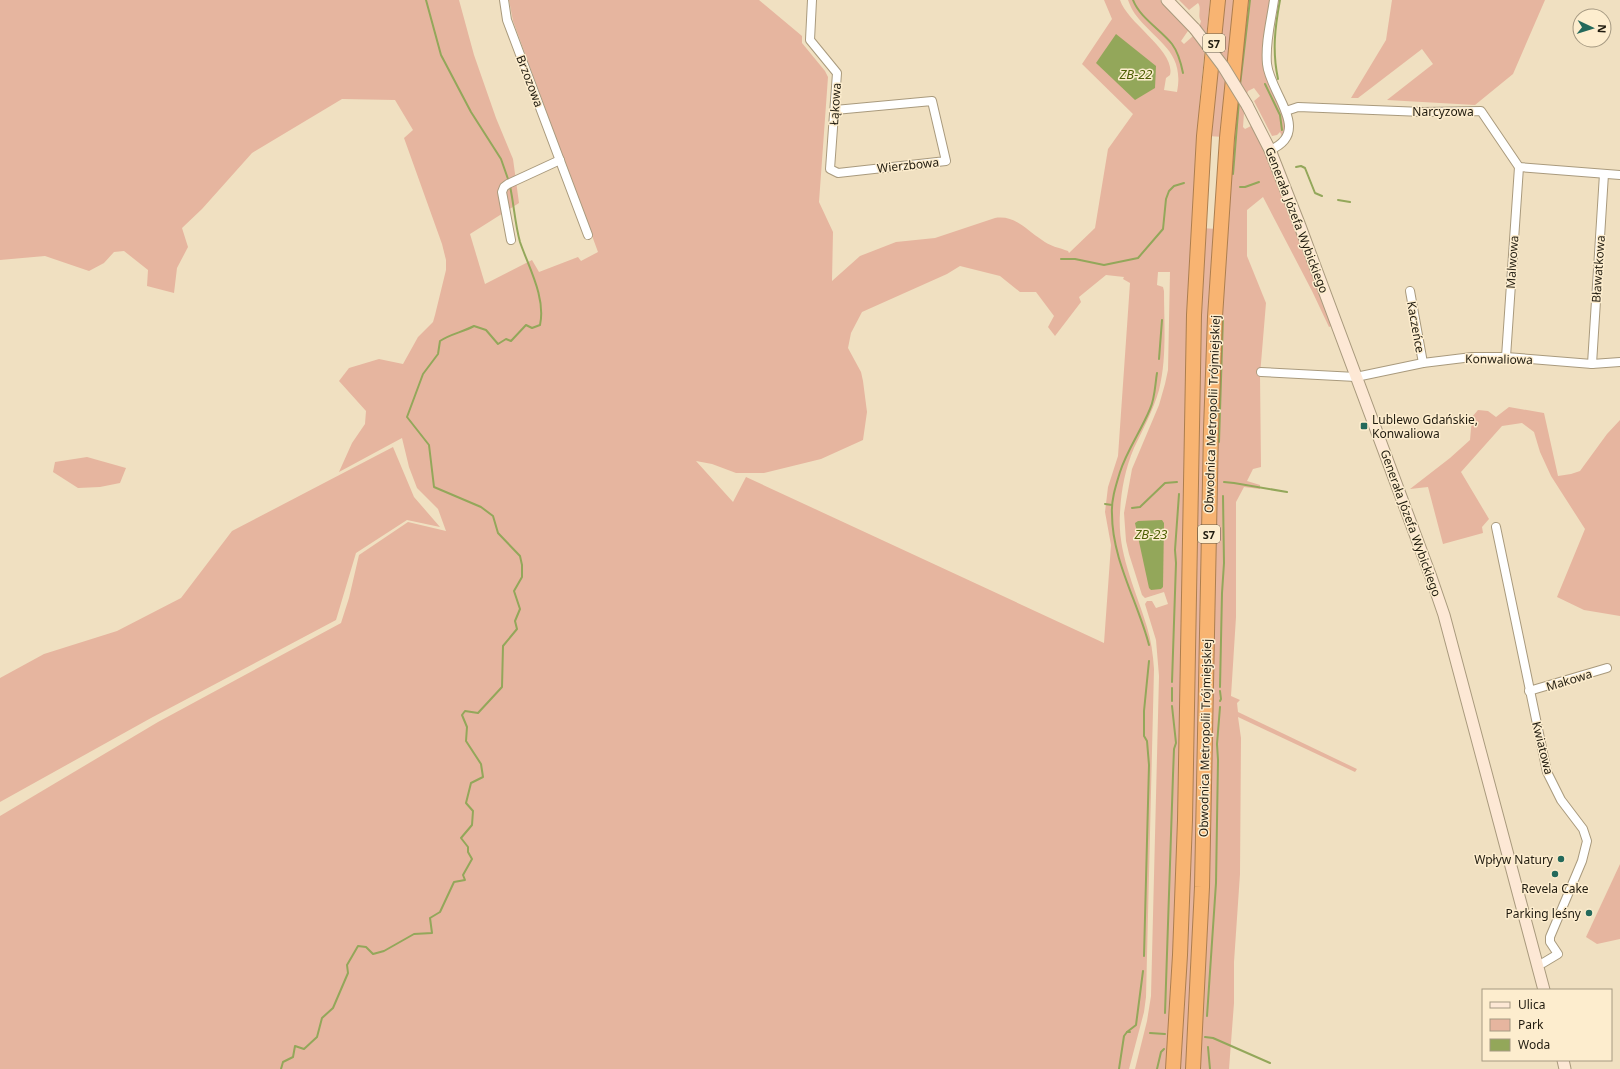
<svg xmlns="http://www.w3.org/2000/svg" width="1620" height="1069" viewBox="0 0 1620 1069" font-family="'Noto Sans',sans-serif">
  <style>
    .green { fill: #e6b59f; fill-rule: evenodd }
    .water { fill: #93a75a }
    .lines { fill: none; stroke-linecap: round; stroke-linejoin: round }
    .stream { stroke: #93a75a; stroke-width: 2 }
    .minor-casing { stroke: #a99a7d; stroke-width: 10 }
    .secondary-casing { stroke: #a99a7d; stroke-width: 13 }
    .motorway-casing { stroke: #ac7e4f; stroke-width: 16 }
    .minor { stroke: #fff; stroke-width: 8 }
    .secondary { stroke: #fde8d5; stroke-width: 11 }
    .motorway { stroke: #f8b472; stroke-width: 14 }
    .secondary-bridge-casing { stroke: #a99a7d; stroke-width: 13; stroke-linecap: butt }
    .secondary-bridge { stroke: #fde8d5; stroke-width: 11 }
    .poi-dot { fill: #24695b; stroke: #fdedce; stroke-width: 1.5 }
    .labels { text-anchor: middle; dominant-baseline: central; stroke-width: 3; stroke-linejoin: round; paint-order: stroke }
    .shield { fill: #fdedce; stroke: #625a48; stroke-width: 1 }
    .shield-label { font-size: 11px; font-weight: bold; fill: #201b0f }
    .street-label { font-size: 12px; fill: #201b0f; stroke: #fdedce }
    .poi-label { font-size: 12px; fill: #201b0f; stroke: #fdedce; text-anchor: end }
    .water-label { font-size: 13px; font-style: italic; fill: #4f6005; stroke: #fdedce }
  </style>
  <rect width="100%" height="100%" fill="#f0e0c1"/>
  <g class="green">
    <path d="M0,0H459L474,55L496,118L513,159L519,203L470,234L485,284L532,260L539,272L578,257L581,261L598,252L513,21L509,0H759L802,36V43L825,71L828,77L819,202L833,232L832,281L860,256L896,242L935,238L995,218C1016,215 1026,230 1042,240C1049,246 1060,248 1068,251L1069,253L1095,228L1108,149L1133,114L1082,64L1112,19L1104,0H1120C1127,23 1176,51 1170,75L1166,78L1164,90L1177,92C1185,51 1156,42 1135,14C1132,10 1130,5 1128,0H1160L1190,28L1181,41L1184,44L1193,36L1196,39L1201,21C1197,16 1202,8 1198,3L1189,10L1179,0H1210L1200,96L1187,371L1180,758L1173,963L1167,1069H1135L1147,1021L1151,996L1159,676L1156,640L1145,604L1147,601H1152L1156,608L1168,604L1164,592L1145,598L1142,595L1129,554L1126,541L1124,513L1132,469L1159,405L1165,384L1168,370L1170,272H1158L1157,285L1163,287L1164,291C1164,323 1167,358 1159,390C1153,411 1143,429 1134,448C1125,469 1121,491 1120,513C1117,553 1136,590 1147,627C1151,640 1153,654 1154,669L1146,997L1144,1012L1129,1069H0V816L158,722L341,623L349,598L359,555L408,522L446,531L438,509L417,488L409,467L402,438L339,472L352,443L365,424L366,411L339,381L349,368L379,359L403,364L418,337L433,322L435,315L446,270V260L442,244L404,138L413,130L395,100L342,99L252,153L202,209L182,228L188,247L177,268L174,293L147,286L148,270L124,251L114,252L104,263L89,271L45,256L0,260ZM960,266L1000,276L1020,292H1036L1054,316L1048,327L1055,336L1081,302L1079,297L1106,275L1124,277L1123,279L1130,283L1118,456L1108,487L1105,512L1111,545L1104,643L746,477L733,502L696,461L712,464L736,473H764L821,459L863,440L867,412L863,381L861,372L848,348L851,333L862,312L947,274Z"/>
    <polygon points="1222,0 1238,0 1223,137 1208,136"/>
    <path d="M1248,0H1272L1264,47L1285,121L1284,130L1282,136L1280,132L1277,135L1272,136L1254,101L1260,96L1254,88L1248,91L1242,107L1244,113L1243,127L1245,129L1253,125L1256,130L1334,325L1329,327L1312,291L1263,197L1247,210V256L1266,303L1260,375L1261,467L1253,469L1247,481L1260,485V489L1244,487L1236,502V617L1231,696L1240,700L1237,703L1238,712L1357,769L1355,772L1238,717L1241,738L1240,874L1234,962V1003L1229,1069H1198C1203,976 1209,883 1211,790C1216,526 1213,262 1248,0Z"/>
    <polygon points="1392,0 1545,0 1513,74 1475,105 1387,100 1433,64 1422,49 1358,98 1351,98 1386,40"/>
    <polygon points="1202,228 1216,229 1201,765 1188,1069 1177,1069"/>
    <polygon points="1509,407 1544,413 1558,476 1571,474 1580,471 1607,434 1620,420 1620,616 1584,610 1557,597 1585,529 1551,476 1540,452 1534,432 1522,423 1502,426 1461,472 1489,519 1482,527 1483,533 1443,544 1428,487 1410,489 1450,458 1470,440 1472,417 1478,410 1488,411 1496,417"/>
    <polygon points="393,447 414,497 440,527 407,520 356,553 336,620 151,718 0,802 0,678 44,654 117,631 181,598 232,531"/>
    <polygon points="87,457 126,468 120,483 100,487 78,488 53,472 55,462"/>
    <polygon points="1620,864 1620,939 1597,944 1586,937"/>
  </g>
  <g class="water">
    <polygon points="1116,34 1156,66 1155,88 1135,100 1096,63"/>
    <polygon points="1162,520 1164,523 1163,587 1161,589 1151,590 1149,588 1135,523 1138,521"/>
  </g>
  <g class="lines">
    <g class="stream">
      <polyline points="426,0 441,55 471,112 501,159 508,179"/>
      <path d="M1133,0C1140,18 1160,29 1172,44C1178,52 1181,63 1183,73"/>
      <path d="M1278,79C1272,51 1275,27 1280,0"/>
      <polyline points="1265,84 1280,115 1282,130"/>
      <polyline points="1240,85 1250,0"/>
      <polyline points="1296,167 1301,166 1305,168 1315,193 1322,196"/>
      <polyline points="1233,174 1239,100"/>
      <polyline points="1240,187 1245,187 1259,182"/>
      <polyline points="1338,200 1350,202"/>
      <polyline points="1061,259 1075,259 1104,265 1138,258 1163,229 1166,199 1169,191 1174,186 1184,183"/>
      <polyline points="1159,359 1162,320"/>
      <polyline points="1219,442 1223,317"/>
      <polyline points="1224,482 1234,483 1287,492"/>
      <polyline points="1105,504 1112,505"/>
      <polyline points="1132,508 1140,507 1165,483 1177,482"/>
      <path d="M1149,645C1138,602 1112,560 1112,514C1111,500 1116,485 1120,472C1127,450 1141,431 1150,409C1155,398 1155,385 1157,373"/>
      <polyline points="1172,682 1176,563 1175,550 1179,494"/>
      <polyline points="1220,687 1222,593 1224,563 1223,496"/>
      <polyline points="1172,701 1172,688"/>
      <polyline points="1220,701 1221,699 1220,691"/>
      <polyline points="1144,956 1149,765 1147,741 1144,736 1144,711 1149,661"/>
      <polyline points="1165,1013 1173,775 1174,749 1176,743 1172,706"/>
      <polyline points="1207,1016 1216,883 1218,760 1217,744 1220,707"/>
      <polyline points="1127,1032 1136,1025 1143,971"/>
      <polyline points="1150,1033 1165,1034"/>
      <polyline points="1205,1037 1213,1038 1270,1063"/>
      <polyline points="1208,1047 1210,1069"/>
      <path d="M281,1069L283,1062L293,1057L295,1046L304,1049L317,1037L322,1018L333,1008L348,973L347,965L358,946L366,947L373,954L384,951L414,934L432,933L430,918L440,912L454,882L465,880L463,875L472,859L468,852V847L461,838L472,825L473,811L466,803L471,783L483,777L481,764L466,741L467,727L462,715L465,711L478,713L502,687L503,646L517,629L515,621L520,609L514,591L522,577V565L520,556L498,533L493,516L481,507L434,487L429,445L407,417L423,374L438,354L440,341C450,334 463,332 474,326L486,330L498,344L506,339L511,341L526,325L532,328L540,325C546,298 529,268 520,242C515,224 514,205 510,186"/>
      <polyline points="1119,1069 1124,1036 1127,1032 1130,1032"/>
      <polyline points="1157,1069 1161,1052 1164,1049"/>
    </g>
    <g class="minor-casing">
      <g id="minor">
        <polyline points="504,0 507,20 588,235"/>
        <polyline points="812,0 810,40 837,73 830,169 838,173 946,161 932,101 835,110"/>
        <polyline points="1286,111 1298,107 1423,112 1481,111 1519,167 1620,175"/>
        <path d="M1270,150C1313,132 1270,94 1267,64C1265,43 1271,21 1274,0"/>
        <polyline points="511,240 502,192 504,187 508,184 560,160"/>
        <polyline points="1410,291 1423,363"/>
        <polyline points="1506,357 1519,167"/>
        <polyline points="1592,364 1604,174"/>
        <polyline points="1261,372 1356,377 1423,363 1472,357 1506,357 1592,364 1620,362"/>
        <polyline points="1496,527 1547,772 1561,800 1583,829 1587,841 1582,861 1550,937 1550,942 1558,954 1543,963 1538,965"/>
        <polyline points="1529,691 1607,668"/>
      </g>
    </g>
    <g class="secondary-casing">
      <g id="secondary">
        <polyline points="1167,0 1195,29"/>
        <polyline points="1247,105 1270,150 1300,226 1431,577 1444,615 1544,990"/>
        <polyline points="1563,1060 1565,1069"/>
      </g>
    </g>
    <g class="motorway-casing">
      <g id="motorway">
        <polyline points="1173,1069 1180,955 1185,820 1194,315 1204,136 1218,0"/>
        <polyline points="1193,1069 1202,887 1211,430 1215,317 1227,138 1241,0"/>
      </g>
    </g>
    <use href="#minor" class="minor"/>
    <use href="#secondary" class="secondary"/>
    <use href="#motorway" class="motorway"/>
    <g class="secondary-bridge-casing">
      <polyline id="secondary-bridge" points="1195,29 1223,66 1247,105"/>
    </g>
    <use href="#secondary-bridge" class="secondary-bridge"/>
  </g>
  <g class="poi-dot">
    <rect x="1360" y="422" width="8" height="8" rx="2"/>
    <circle cx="1561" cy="859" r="4"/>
    <circle cx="1555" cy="874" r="4"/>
    <circle cx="1589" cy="913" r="4"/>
  </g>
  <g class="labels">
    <g class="shield">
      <rect x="1203" y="34" width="22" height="18" rx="3"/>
      <rect x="1198" y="525" width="22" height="18" rx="3"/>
    </g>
    <g class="shield-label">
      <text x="1214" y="43">S7</text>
      <text x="1209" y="534">S7</text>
    </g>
    <g class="street-label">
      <text transform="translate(530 81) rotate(69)">Brzozowa</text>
      <text transform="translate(835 104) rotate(-86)">Łąkowa</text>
      <text x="1443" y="111">Narcyzowa</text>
      <text transform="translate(908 165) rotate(-6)">Wierzbowa</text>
      <text transform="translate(1297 220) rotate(69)">Generała Józefa Wybickiego</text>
      <text transform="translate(1512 262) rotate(-86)">Malwowa</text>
      <text transform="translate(1598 269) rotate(-86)">Bławatkowa</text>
      <text transform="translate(1416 327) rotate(80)">Kaczeńce</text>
      <text transform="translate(1499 359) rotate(1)">Konwaliowa</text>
      <text transform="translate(1212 414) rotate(-88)">Obwodnica Metropolii Trójmiejskiej</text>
      <text transform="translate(1411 523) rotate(70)">Generała Józefa Wybickiego</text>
      <text transform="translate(1569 680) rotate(-17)">Makowa</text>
      <text transform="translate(1205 738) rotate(-89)">Obwodnica Metropolii Trójmiejskiej</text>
      <text transform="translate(1543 748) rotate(76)">Kwiatowa</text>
    </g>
    <g class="poi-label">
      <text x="1372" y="419" text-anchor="start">Lublewo Gdańskie,<tspan x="1372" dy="14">Konwaliowa</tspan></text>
      <text x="1553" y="859">Wpływ Natury</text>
      <text x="1555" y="888" text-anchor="middle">Revela Cake</text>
      <text x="1581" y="913">Parking leśny</text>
    </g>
    <g class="water-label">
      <text x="1136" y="74">ZB-22</text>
      <text x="1151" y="534">ZB-23</text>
    </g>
  </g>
  <rect x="1482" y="989" width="130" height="72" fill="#fdedce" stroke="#a59982"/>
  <rect x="1490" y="1002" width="20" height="6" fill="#fde8d5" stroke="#a59982"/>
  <text x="1518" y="1009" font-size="12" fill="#201b0f">Ulica</text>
  <rect x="1490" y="1019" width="20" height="12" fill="#e6b59f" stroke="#a59982"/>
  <text x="1518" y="1029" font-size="12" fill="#201b0f">Park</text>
  <rect x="1490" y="1039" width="20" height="12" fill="#93a75a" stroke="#a59982"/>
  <text x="1518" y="1049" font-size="12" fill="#201b0f">Woda</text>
  <g transform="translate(1592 28) rotate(94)"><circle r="19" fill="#fdedce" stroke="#a59982"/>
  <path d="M0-3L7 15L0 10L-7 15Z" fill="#24695b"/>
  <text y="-6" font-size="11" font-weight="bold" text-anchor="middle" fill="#201b0f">N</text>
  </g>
</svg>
